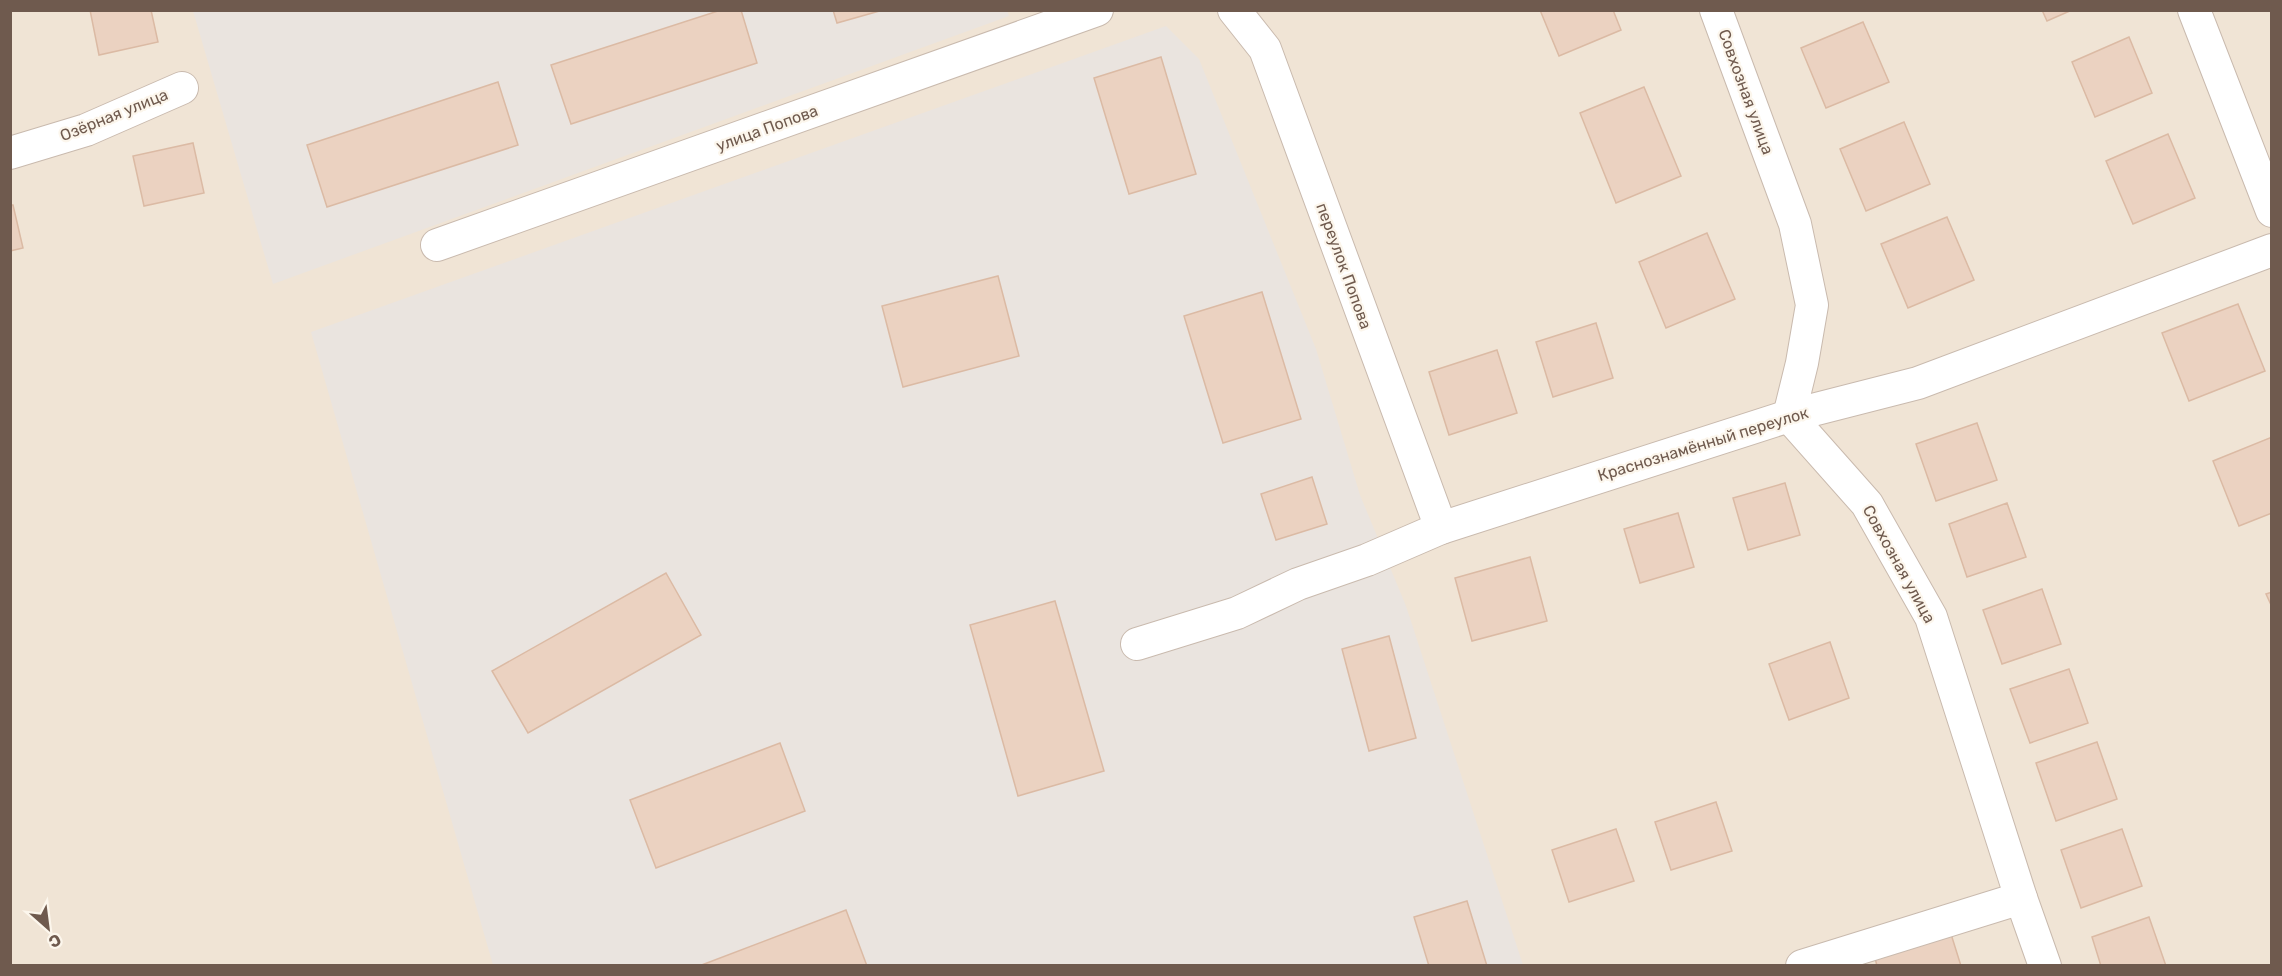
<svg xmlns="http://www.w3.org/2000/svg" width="2282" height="976" viewBox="0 0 2282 976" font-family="Rubik,sans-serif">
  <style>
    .residential { fill: #f0e4d5 }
    .industrial { fill: #eae4df }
    .building { fill: #ebd2c1; stroke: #dbbaa4; stroke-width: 1.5 }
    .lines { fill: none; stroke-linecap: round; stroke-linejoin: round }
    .street-casing { stroke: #c9baae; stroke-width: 34 }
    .street { stroke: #fff; stroke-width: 32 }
    .labels { text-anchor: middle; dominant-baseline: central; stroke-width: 4.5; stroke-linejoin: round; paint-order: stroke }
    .street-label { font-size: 16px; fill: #6f5a4e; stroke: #fcf6ec }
  </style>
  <rect width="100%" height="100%" fill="#f9f2e6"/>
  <rect class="residential" x="11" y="11" width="2260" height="954"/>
  <g class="industrial">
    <polygon points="1007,10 1009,16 273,284 193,11"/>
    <polygon points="1166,26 1199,59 1316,349 1360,495 1406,606 1523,965 493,965 311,332"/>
  </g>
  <g class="building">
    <polygon points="90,10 151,10 158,42 99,55"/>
    <polygon points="721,10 741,10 757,63 571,124 551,65"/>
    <polygon points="833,10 883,10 837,23"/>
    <polygon points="1540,10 1613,10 1621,30 1559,56"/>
    <polygon points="2042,10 2072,10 2047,21"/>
    <polygon points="1863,22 1889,82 1826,108 1801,48"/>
    <polygon points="2129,37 2152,93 2095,117 2072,62"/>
    <polygon points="1161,57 1196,174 1129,194 1094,78"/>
    <polygon points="498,82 518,145 327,207 307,145"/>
    <polygon points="1644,87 1681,176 1616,203 1580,113"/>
    <polygon points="1904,122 1930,184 1866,211 1840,149"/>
    <polygon points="2168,134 2195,198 2133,224 2106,161"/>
    <polygon points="193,143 204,193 144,206 133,156"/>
    <polygon points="10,205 13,205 23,248 10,251"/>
    <polygon points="1947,217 1974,280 1908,308 1881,244"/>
    <polygon points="1707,233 1735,299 1666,328 1639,262"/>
    <polygon points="998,276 1019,356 903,387 882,306"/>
    <polygon points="1262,292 1301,419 1223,443 1184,316"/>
    <polygon points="2238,304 2265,371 2189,401 2162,333"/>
    <polygon points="1596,323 1613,378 1553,397 1536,342"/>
    <polygon points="1497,350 1517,413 1449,435 1429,372"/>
    <polygon points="1977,423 1997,480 1936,501 1916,444"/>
    <polygon points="2272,437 2272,513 2239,526 2213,461"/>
    <polygon points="1312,477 1327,524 1276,540 1261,494"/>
    <polygon points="1785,483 1800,535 1748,550 1733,498"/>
    <polygon points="2007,503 2026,557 1967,577 1949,524"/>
    <polygon points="1678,513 1694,567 1640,583 1624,529"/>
    <polygon points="1530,557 1547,621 1472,641 1455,578"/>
    <polygon points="666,573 701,635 528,733 492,671"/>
    <polygon points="2042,589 2061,644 2002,664 1983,610"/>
    <polygon points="2272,592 2272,607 2266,594"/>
    <polygon points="1055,601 1104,771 1018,796 970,625"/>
    <polygon points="1389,636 1416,738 1369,751 1342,649"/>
    <polygon points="1830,642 1849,698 1789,720 1769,664"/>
    <polygon points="2069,669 2088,723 2030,743 2010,689"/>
    <polygon points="2097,742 2117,799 2056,821 2036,763"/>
    <polygon points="780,743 805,811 656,868 630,800"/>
    <polygon points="1716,802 1732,851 1671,870 1655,822"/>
    <polygon points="1616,829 1634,881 1569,902 1552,850"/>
    <polygon points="2122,829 2142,886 2081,908 2061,850"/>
    <polygon points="1467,901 1487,966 1429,966 1414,917"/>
    <polygon points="846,910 867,966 699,966"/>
    <polygon points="2149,917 2166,966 2101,966 2092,937"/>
    <polygon points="1951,934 1961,966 1877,966 1875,958"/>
  </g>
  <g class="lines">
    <g class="street-casing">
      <g id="street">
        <polyline points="1234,10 1265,49 1441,528"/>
        <polyline points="1716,10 1795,224 1812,305 1802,363 1789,416 1867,504 1931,617 2021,898 2045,966"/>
        <polyline points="2194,10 2272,211"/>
        <polyline points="10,153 86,130 182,88"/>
        <polyline points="437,245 1097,10"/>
        <polyline points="1137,644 1237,613 1298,584 1367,560 1441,528 1789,416 1918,383 2272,250"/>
        <polyline points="1802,966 2021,898"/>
      </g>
    </g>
    <use href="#street" class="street"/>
  </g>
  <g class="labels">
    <g class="street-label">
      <text transform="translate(1746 92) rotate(70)">Совхозная улица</text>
      <text transform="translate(114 115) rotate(-22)">Озёрная улица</text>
      <text transform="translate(767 128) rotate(-20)">улица Попова</text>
      <text transform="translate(1344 266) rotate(70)">переулок Попова</text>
      <text transform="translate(1703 444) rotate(-17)">Краснознамённый переулок</text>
      <text transform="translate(1899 564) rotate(61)">Совхозная улица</text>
    </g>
  </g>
  <rect width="2282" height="976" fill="none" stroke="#6f5a4e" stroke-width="24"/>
  <g transform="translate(48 928) rotate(152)" stroke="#fcf6ec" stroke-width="4.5" paint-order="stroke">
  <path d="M0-4.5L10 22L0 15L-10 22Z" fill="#6f5a4e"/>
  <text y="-9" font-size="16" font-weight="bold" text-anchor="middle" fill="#6f5a4e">С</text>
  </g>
</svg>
